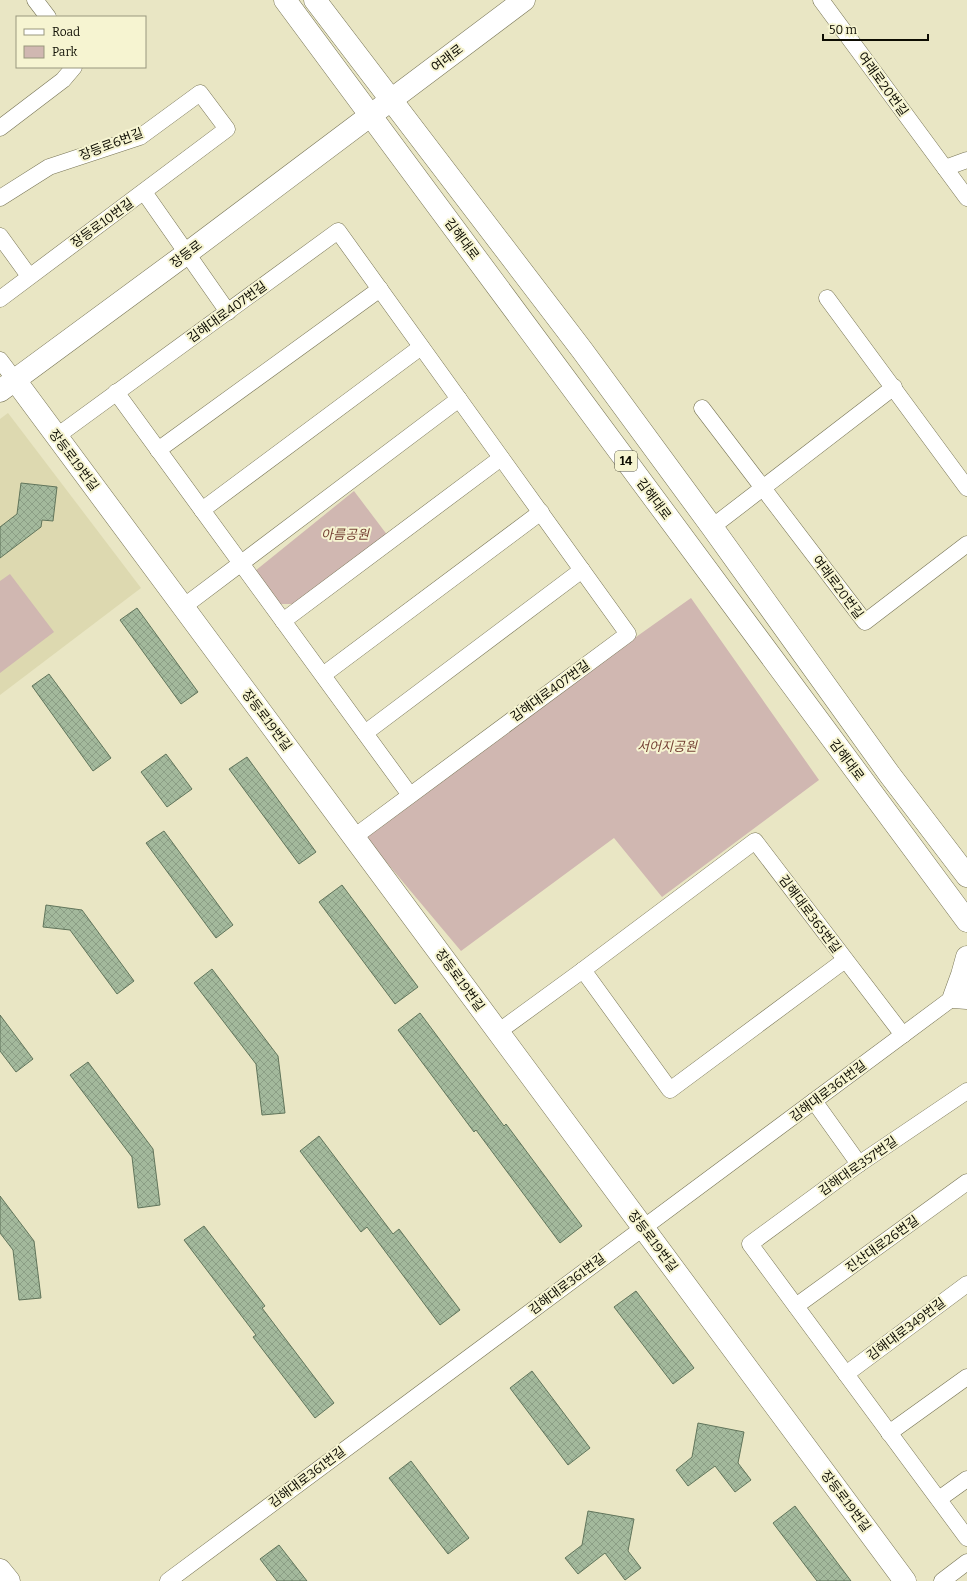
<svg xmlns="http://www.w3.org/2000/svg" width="967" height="1581" viewBox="0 0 967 1581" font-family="Bitter,'Noto Sans KR',serif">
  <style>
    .built { fill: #ddd9b0 }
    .park { fill: #d0b7b1 }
    .building { fill: url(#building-cross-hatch); stroke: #61755b }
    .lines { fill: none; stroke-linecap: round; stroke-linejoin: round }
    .street-casing { stroke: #777455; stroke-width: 17 }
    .secondary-casing { stroke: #777455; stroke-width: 23 }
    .primary-casing { stroke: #777455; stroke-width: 23 }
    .street { stroke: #fff; stroke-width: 16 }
    .secondary { stroke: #fff; stroke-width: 22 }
    .primary { stroke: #fff; stroke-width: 22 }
    .labels { text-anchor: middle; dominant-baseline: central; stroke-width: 4; stroke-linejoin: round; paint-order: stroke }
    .shield { fill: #f6f4d1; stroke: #535240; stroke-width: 1 }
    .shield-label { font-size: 12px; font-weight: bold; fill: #0d0c02 }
    .street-label { font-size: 13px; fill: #0d0c02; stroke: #f6f4d1 }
    .park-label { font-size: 13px; font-style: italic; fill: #743f33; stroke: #f6f4d1 }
  </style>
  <defs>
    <pattern id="building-cross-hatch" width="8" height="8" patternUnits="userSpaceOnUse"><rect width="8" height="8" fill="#a3b99c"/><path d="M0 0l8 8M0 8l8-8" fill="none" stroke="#8b9e85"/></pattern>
  </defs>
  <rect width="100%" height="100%" fill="#e9e6c4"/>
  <polygon class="built" points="8,413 141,588 0,695 0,419"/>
  <g class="park">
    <polygon points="354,491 388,536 297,604 280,604 255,571"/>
    <polygon points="10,574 54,632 0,673 0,581"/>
    <polygon points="691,598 819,780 662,897 614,838 461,951 361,832"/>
  </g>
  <g class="building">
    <polygon points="21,483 57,487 53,521 42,520 41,527 0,558 0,527 17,514"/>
    <polygon points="137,608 198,692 181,704 120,620"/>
    <polygon points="49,674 111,758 93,771 32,686"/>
    <polygon points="166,754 192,789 167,807 141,772"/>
    <polygon points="247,757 316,852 299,864 229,769"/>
    <polygon points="164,831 233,925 216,938 146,843"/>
    <polygon points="342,885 418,987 395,1004 319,902"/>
    <polygon points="46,905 82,910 134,981 117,994 70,930 43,927"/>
    <polygon points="212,969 278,1056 285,1113 262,1115 256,1064 194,983"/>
    <polygon points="420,1013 504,1126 506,1124 582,1226 560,1243 476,1130 474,1132 398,1030"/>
    <polygon points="0,1015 33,1059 16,1072 0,1051"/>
    <polygon points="88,1062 153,1149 160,1205 138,1208 132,1157 70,1075"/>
    <polygon points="319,1136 393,1234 399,1229 460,1310 440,1325 367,1227 361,1232 300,1151"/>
    <polygon points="0,1196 34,1241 41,1298 19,1300 13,1250 0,1233"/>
    <polygon points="204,1226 265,1306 262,1308 334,1403 315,1418 253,1337 256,1335 184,1240"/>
    <polygon points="636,1291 694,1368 673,1384 614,1307"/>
    <polygon points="532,1371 590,1448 568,1465 510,1388"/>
    <polygon points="698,1423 744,1432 738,1463 751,1480 735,1492 715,1466 688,1486 676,1470 692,1457"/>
    <polygon points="411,1461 469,1538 448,1554 389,1478"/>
    <polygon points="795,1506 851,1581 817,1581 773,1523"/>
    <polygon points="588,1511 634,1519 628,1551 641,1568 625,1580 605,1553 578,1574 565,1558 582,1545"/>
    <polygon points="279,1545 307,1581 277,1581 260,1559"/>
  </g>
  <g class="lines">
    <g class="street-casing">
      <g id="street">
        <polyline points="35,0 48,17"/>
        <polyline points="821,0 967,198"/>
        <polyline points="0,128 63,80 74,67"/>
        <polyline points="945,168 967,160"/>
        <polyline points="144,192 228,312"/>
        <polyline points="0,198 49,167 140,137 200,93 227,129 0,299"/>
        <polyline points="0,236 29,276"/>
        <polyline points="827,298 967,488"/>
        <polyline points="0,360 15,380"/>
        <polyline points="116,392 410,795"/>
        <polyline points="702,408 865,622 967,544"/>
        <polyline points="57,436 338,231 628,634 354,837"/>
        <polyline points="158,450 380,289"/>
        <polyline points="202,510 421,347"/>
        <polyline points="712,527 894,387"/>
        <polyline points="183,607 459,399"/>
        <polyline points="283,621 501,458"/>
        <polyline points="323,675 541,512"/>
        <polyline points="365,733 582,570"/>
        <polyline points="845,960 670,1090 583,970 755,841 903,1035"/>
        <polyline points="498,1032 583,970"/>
        <polyline points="967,1091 859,1164 750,1244 967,1538"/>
        <polyline points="814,1101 859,1164"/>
        <polyline points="796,1306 967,1182"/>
        <polyline points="846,1374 967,1284"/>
        <polyline points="889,1433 967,1377"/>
        <polyline points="939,1499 967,1479"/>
        <polyline points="168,1581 962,991"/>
        <polyline points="942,1581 967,1562"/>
      </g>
    </g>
    <g class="secondary-casing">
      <g id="secondary">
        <polyline points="15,380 905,1581"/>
        <polyline points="0,391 186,254 524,0"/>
        <polyline points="0,1570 9,1581"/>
      </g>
    </g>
    <g class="primary-casing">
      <g id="primary">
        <polyline points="285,0 967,921"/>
        <polyline points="315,0 582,350 712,527 890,775 967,876"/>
        <polyline points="967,957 962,975 954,997 967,998"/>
      </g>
    </g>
    <use href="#street" class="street"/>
    <use href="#secondary" class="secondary"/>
    <use href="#primary" class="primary"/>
  </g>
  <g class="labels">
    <rect class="shield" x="615" y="451" width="22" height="20" rx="3"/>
    <g class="shield-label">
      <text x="626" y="461">14</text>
    </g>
    <g class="street-label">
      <text transform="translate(447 58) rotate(-37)">여래로</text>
      <text transform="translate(883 84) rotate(54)">여래로20번길</text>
      <text transform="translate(111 144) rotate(-21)">장등로6번길</text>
      <text transform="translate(102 223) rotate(-36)">장등로10번길</text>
      <text transform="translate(462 239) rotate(53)">김해대로</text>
      <text transform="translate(186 254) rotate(-37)">장등로</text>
      <text transform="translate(227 312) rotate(-36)">김해대로407번길</text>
      <text transform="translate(74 460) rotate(53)">장등로19번길</text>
      <text transform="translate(654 499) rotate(53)">김해대로</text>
      <text transform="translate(838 587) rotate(53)">여래로20번길</text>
      <text transform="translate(550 691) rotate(-36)">김해대로407번길</text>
      <text transform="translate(267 720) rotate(53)">장등로19번길</text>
      <text transform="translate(847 760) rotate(53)">김해대로</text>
      <text transform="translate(810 914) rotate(53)">김해대로365번길</text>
      <text transform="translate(460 980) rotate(54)">장등로19번길</text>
      <text transform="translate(828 1091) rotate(-37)">김해대로361번길</text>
      <text transform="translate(858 1166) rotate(-35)">김해대로357번길</text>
      <text transform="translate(653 1241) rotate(53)">장등로19번길</text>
      <text transform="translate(882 1244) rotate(-36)">진산대로26번길</text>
      <text transform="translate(567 1284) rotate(-37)">김해대로361번길</text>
      <text transform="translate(906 1329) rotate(-37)">김해대로349번길</text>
      <text transform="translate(307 1477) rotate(-37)">김해대로361번길</text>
      <text transform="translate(846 1501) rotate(53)">장등로19번길</text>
    </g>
    <g class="park-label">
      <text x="345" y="534">아름공원</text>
      <text x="667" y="746">서어지공원</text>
    </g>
  </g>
  <rect x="16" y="16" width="130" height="52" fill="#f6f4d1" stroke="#99977e"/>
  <rect x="24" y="29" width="20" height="6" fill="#ffffff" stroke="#99977e"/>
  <text x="52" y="36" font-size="12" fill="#0d0c02">Road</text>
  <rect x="24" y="46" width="20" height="12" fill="#d0b7b1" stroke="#99977e"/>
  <text x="52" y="56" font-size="12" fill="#0d0c02">Park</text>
  <path d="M823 34v6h105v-6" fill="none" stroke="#0d0c02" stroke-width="2"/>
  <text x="829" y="34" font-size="12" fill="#0d0c02" stroke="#f6f4d1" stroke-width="3" paint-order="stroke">50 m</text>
</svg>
